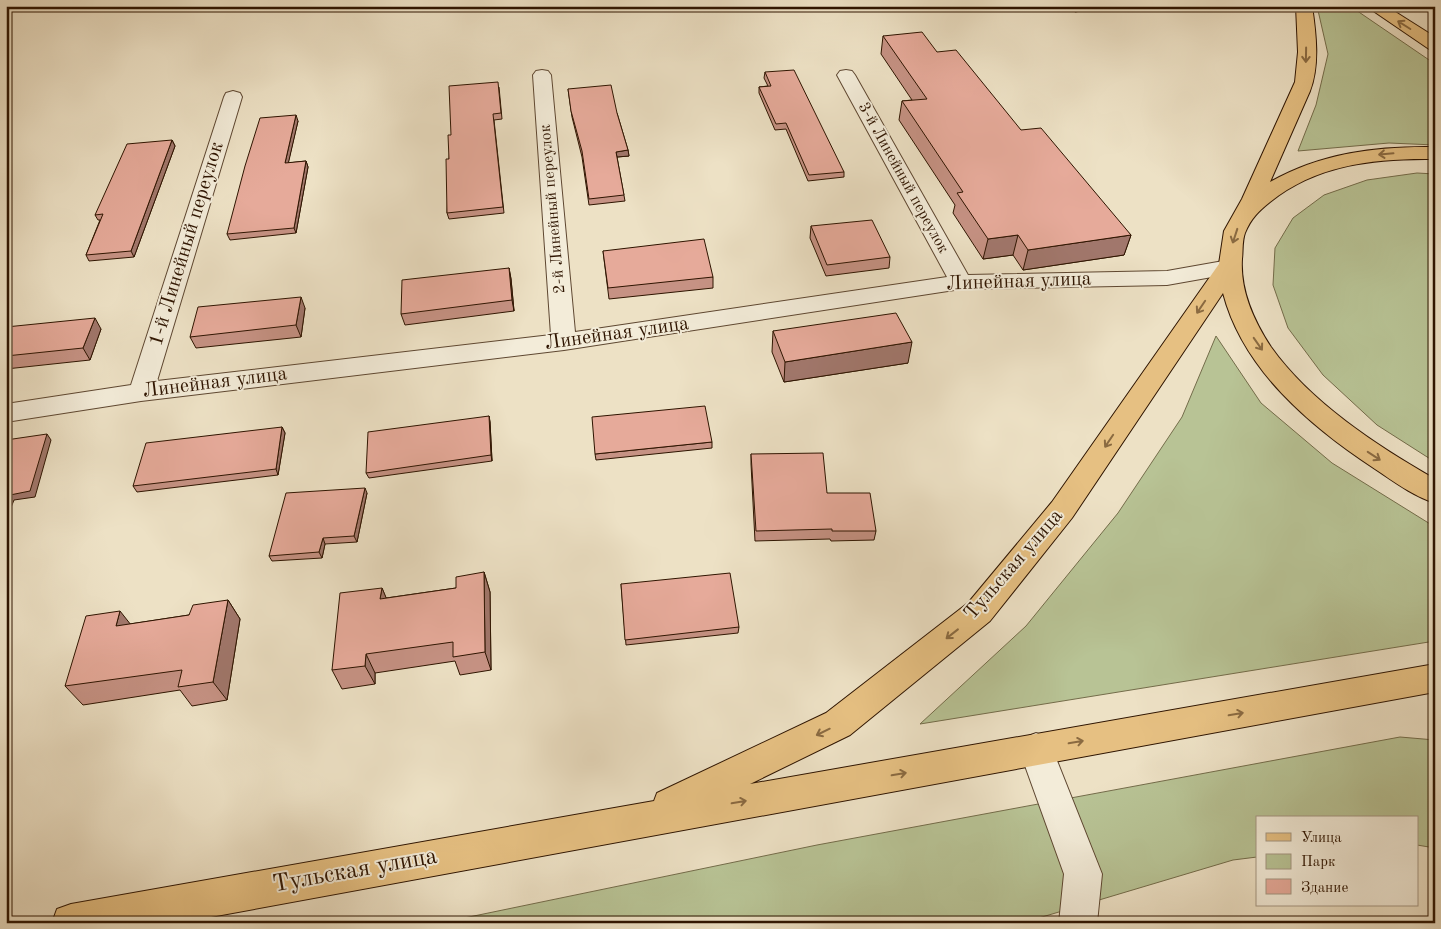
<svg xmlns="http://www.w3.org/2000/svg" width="1441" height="929" viewBox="0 0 1441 929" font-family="'Old Standard TT',serif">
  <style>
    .green { fill: #b8c395; stroke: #736c4a }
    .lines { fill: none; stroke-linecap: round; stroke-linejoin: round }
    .minor-casing { stroke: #5e4731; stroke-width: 2 }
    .major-casing { stroke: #2e1400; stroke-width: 2 }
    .minor { fill: #f3ecd9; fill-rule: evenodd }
    .major { fill: #e6c082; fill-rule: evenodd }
    .wall { fill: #c69284; stroke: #2e1400 }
    .shaded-wall { fill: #a1776c; stroke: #2e1400 }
    .building { fill: #e6aa9a; stroke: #2e1400 }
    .oneway { stroke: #8a6a41 }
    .labels { text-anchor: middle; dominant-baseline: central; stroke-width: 4; stroke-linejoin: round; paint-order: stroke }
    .far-street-label { font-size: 16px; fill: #2e1400; stroke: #f3ecd9 }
    .street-label { font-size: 20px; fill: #2e1400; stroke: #f3ecd9 }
    .near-street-label { font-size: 24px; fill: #2e1400; stroke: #f3ecd9 }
  </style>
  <rect width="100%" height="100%" fill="#ede1c5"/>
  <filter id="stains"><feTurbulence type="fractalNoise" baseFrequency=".004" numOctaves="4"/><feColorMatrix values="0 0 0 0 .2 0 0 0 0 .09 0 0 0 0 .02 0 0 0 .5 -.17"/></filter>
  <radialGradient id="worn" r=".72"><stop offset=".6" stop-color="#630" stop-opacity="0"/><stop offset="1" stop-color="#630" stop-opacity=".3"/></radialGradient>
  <g class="green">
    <polygon points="1317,6 1350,6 1435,64 1435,145 1389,143 1298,151 1316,105 1328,54"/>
    <polygon points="1417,173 1435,174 1435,462 1377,425 1323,375 1288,328 1273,285 1275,248 1293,218 1324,195 1367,180"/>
    <polygon points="1216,336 1261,403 1332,463 1435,527 1435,641 920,724 1026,626 1118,513 1182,417"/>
    <polygon points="1400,737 1435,740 1435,848 1417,845 1417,818 1257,818 1257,857 1233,860 1022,923 440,923 817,845"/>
  </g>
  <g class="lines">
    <g class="minor-casing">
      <g id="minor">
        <polygon points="542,70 548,71 551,75 575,332 947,277 837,75 840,71 846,70 852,71 855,75 968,275 1167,271 1229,260 1237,262 1240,267 1237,272 1229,274 1167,285 961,289 564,350 141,401 6,422 6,404 131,385 224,97 226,93 233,91 240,93 242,97 157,381 551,335 533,75 536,71"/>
        <polygon points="1036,733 1048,738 1102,874 1097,923 1059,923 1064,874 1019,749 1024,738"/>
      </g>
    </g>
    <g class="major-casing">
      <g id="major">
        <path d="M1296,6H1312C1316,33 1320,65 1310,91L1270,182C1321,153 1377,146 1435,147V159C1377,158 1317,164 1270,202C1259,211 1251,218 1245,233C1242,241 1243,251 1242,259C1240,291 1254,321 1271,347C1310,402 1377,446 1435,479V503C1413,496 1393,481 1375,469C1311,427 1243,370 1223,293L1072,518L990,621L850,735L750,784L1435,664V692L178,923H52L57,909L71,904L654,801L657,793L826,713L968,603L1052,502L1219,264L1224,231L1242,199L1295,82L1298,52Z"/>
        <polygon points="1366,6 1386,6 1435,37 1435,50 1429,49"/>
      </g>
    </g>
    <use href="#minor" class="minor"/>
    <use href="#major" class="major"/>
  </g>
  <g class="wall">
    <polygon points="1067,6 1109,6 1075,12"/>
    <polygon points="883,36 937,52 1021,130 1131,235 1124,255 1023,270 1013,255 983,259 953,213 955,205 899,120 902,101 912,100 881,54"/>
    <polygon points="765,72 844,172 844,177 808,181 786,129 775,130 759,93 759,87 768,86 764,78"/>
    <polygon points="499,87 502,119 494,120 504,213 449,219 447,213 449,159 451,135"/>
    <polygon points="568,89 617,113 628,150 629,156 617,157 625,201 589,205 582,157 572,117"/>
    <polygon points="298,121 288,163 306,161 308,167 296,233 230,240 227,234"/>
    <polygon points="172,140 175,146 134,257 89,261 86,255 100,220 98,220 95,215"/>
    <polygon points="811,226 890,257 889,268 826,276 810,238"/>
    <polygon points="603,251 713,277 713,288 609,299"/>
    <polygon points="509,268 511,279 514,311 405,325 401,314"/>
    <polygon points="305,308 301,337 196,348 190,337"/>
    <polygon points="6,327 101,329 90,360 6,369"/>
    <polygon points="773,331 908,363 784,382 772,352"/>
    <polygon points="489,416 490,422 492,461 369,478 366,473"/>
    <polygon points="282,427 285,433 278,475 137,492 133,486"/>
    <polygon points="712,442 712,448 596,460 595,454"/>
    <polygon points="751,454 827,493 876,531 874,540 831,541 830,539 755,541 751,464"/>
    <polygon points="367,493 357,542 325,544 322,558 272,561 269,556"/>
    <polygon points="484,572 490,592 491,670 460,675 455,661 375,673 375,684 342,689 332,670 382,588 386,598 456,588"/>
    <polygon points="621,584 739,627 738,633 626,645"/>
    <polygon points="228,600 240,619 227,700 192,706 180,690 83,705 65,686 130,624 189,615"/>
  </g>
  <g class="shaded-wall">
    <polygon points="1076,6 1109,6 1075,12"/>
    <polygon points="296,115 298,121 287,169 285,163"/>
    <polygon points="172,140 175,146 134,257 131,251"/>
    <polygon points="628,150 629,156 617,157 616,152"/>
    <polygon points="306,161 308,167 296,233 294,228"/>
    <polygon points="1018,235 1013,255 983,259 988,239"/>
    <polygon points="1131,235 1124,255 1023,270 1028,250"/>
    <polygon points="509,268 511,279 514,311 512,300"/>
    <polygon points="301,297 305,308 301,337 296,325"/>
    <polygon points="95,318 101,329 90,360 83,348"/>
    <polygon points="912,342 908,363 784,382 785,362"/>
    <polygon points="489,416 490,422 492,461 491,455"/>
    <polygon points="282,427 285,433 278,475 276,469"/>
    <polygon points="47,434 51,440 35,497 14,500 6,520 6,503 10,495"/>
    <polygon points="365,488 367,493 357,542 354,536"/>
    <polygon points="323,538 325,544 322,558 319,552"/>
    <polygon points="484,572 490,592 491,670 485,652"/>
    <polygon points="382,588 390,607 380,599"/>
    <polygon points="228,600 240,619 227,700 213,682"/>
    <polygon points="120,611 135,630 116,626"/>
    <polygon points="366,654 375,673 375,684 365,666"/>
  </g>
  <g class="building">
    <polygon points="922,32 937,52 956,50 1021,130 1041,128 1131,235 1028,250 1018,235 988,239 957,193 963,192 902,101 927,99 883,36"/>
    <polygon points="794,70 844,172 809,175 786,123 776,124 759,87 771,86 765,72"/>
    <polygon points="498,82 501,113 493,114 503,207 447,213 446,159 449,159 448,135 451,135 449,86"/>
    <polygon points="611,85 617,113 628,150 616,152 624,195 589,199 582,151 571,111 568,89"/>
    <polygon points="296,115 285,163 306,161 294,228 227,234 245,166 260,118"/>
    <polygon points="172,140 131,251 86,255 103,214 95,215 127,144"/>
    <polygon points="872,220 890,257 827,265 811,226"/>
    <polygon points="704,239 713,277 608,288 603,251"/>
    <polygon points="509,268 512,300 401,314 402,280"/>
    <polygon points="301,297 296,325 190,337 198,307"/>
    <polygon points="896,313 912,342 785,362 773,331"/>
    <polygon points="95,318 83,348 6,356 6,327"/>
    <polygon points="705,406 712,442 595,454 592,417"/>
    <polygon points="489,416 491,455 366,473 368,432"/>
    <polygon points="282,427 276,469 133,486 146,443"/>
    <polygon points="47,434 30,491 10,495 6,503 6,440"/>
    <polygon points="823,453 827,493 870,493 876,531 832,531 832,529 756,531 751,454"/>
    <polygon points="365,488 354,536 323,538 319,552 269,556 286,493"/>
    <polygon points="484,572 485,652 453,657 453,642 366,654 365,666 332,670 340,593 382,588 380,599 456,588 456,577"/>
    <polygon points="730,573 739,627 625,640 621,584"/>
    <polygon points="228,600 213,682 178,687 182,670 65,686 86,616 120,611 116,626 189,615 193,605"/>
  </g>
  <defs><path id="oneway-shaft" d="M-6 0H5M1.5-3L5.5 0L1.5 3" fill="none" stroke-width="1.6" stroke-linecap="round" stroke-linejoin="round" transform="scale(1.25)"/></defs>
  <g class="oneway">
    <use href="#oneway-shaft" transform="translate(1404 25) rotate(-148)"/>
    <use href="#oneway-shaft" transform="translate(1306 55) rotate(91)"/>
    <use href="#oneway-shaft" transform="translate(1386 154) rotate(175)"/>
    <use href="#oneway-shaft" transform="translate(1235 236) rotate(108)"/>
    <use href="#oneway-shaft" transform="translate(1201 307) rotate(124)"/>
    <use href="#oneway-shaft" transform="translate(1258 344) rotate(55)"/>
    <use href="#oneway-shaft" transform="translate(1109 441) rotate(124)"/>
    <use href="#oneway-shaft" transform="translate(1374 456) rotate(33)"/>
    <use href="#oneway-shaft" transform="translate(952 634) rotate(142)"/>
    <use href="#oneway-shaft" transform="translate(1236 714) rotate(-10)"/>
    <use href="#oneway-shaft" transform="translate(823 732) rotate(154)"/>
    <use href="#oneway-shaft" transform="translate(1076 742) rotate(-10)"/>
    <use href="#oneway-shaft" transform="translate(899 774) rotate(-10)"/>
    <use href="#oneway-shaft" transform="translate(739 802) rotate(-10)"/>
  </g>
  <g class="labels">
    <g class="far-street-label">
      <text transform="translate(903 178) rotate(61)">3-й Линейный переулок</text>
      <text transform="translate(553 209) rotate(-95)">2-й Линейный переулок</text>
    </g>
    <g class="street-label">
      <text transform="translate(187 244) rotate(-73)">1-й Линейный переулок</text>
      <text transform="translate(1019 282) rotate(-2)">Линейная улица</text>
      <text transform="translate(617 334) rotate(-8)">Линейная улица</text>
      <text transform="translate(215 383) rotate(-7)">Линейная улица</text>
      <text transform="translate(1014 565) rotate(-49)">Тульская улица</text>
    </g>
    <g class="near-street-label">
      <text transform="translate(355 871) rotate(-10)">Тульская улица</text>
    </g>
  </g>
  <rect width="1441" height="929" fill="none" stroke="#ede1c5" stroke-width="25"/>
  <rect x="8" y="8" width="1426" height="914" fill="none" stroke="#2e1400" stroke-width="2.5"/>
  <rect x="12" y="12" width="1416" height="904" fill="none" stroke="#2e1400"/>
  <rect x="1256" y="816" width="162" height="90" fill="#f3ecd9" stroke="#a49682"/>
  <rect x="1266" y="833" width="25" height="8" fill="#e6c082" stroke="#a49682"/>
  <text x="1301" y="842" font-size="15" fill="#2e1400">Улица</text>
  <rect x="1266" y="854" width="25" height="15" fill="#b8c395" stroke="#a49682"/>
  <text x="1301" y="866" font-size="15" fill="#2e1400">Парк</text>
  <rect x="1266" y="879" width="25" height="15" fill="#e6aa9a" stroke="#a49682"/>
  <text x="1301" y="892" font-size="15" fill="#2e1400">Здание</text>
  <rect width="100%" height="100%" filter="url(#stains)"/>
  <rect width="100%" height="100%" fill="url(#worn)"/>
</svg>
